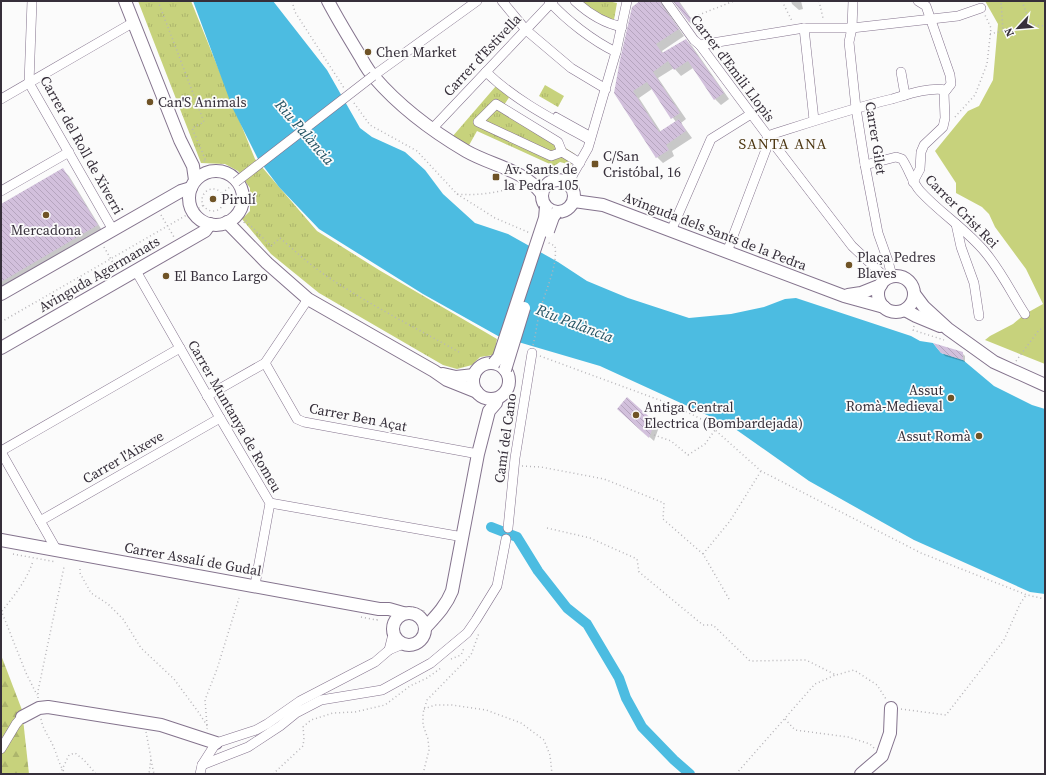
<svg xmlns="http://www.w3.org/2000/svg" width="1046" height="775" viewBox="0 0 1046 775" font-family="'Source Serif 4',serif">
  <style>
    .grass { fill: #c7d27c }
    .forest { fill: url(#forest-firs) }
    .park { fill: url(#park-tufts) }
    .water { fill: #4cbce1 }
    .shadow { fill: #0003; fill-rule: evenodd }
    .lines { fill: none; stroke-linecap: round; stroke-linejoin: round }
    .canal { stroke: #4cbce1; stroke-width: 10 }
    .building { fill: url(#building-back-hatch) }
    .lane-casing { stroke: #84738d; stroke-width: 6 }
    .street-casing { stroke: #84738d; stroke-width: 10 }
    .secondary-casing { stroke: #84738d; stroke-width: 14 }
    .path { stroke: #b7b5b9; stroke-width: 1.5; stroke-dasharray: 1 3; stroke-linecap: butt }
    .lane { stroke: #fff; stroke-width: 4.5 }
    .street { stroke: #fff; stroke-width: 9 }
    .secondary { stroke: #fff; stroke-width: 12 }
    .street-bridge-casing { stroke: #84738d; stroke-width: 10; stroke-linecap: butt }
    .secondary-bridge-casing { stroke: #84738d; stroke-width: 14; stroke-linecap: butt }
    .street-bridge { stroke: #fff; stroke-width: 9 }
    .secondary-bridge { stroke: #fff; stroke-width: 12 }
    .poi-dot { fill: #6f5326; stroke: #fbfbfb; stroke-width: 1.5 }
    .labels { text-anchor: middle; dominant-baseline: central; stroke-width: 3.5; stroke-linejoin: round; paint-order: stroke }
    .poi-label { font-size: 14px; fill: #362f3a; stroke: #fbfbfb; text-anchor: start }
    .street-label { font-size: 14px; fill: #362f3a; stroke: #fbfbfb }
    .water-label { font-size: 15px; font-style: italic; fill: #245363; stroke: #fbfbfb }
    .neighbourhood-label { font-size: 15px; letter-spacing: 1px; fill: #4c3611; stroke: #fbfbfb }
  </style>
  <defs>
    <pattern id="forest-firs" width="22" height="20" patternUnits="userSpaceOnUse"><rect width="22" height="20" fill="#c7d27c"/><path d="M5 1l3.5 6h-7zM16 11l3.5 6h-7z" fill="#acb56c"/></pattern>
    <pattern id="park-tufts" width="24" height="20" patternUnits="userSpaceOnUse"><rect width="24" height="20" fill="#c7d27c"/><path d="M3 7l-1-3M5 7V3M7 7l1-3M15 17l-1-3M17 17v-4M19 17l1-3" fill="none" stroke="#acb56c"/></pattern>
    <pattern id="building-back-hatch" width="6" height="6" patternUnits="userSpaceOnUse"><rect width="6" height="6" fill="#d2c0dc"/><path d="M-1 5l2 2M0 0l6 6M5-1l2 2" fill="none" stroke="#b5a5be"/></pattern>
  </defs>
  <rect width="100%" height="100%" fill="#fbfbfb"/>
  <polygon class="grass" points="985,1 1045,1 1045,364 985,340 990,336 1013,324 1025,314 1043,304 1026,269 995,227 989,214 982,207 956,193 956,183 935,151 962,118 968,111 979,106 993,80 998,24"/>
  <polygon class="forest" points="1,655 22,710 29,774 1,774"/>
  <g class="park">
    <polygon points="138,1 191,1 255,159 317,231 379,270 497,339 494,355 480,357 472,365 457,369 443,365 319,293 271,254 242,219 250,211 250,188 238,171 225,164 201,163"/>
    <polygon points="575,1 608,1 617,3 613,25"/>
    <polygon points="545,85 564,96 558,107 539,96"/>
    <polygon points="496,86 510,96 502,108 575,154 571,165 560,162 554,166 477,131 468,147 452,137"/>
  </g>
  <polygon class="water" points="193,1 273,1 327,70 360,128 372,137 405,152 425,170 443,194 475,223 508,234 558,262 587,281 628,298 689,318 731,314 764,307 785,299 796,298 911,336 920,341 933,343 941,353 963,360 994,386 1032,405 1045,409 1045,594 1030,592 914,540 809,481 731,426 600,366 498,336 423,294 319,229 279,187 258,159 233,109"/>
  <g class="shadow">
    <path d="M642,1H672L669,2L666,5L667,11L684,36L662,51L663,53L686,40L692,46L729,99L721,105L715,99L693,68L681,76L674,68L658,78L686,119L681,123L692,138L672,151L674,156L663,163L657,157L615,92ZM652,89L676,122L661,132L639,98Z"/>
    <polygon points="673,1 679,1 697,27 696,28 689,22"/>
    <polygon points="791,1 801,1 803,9 799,10 792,4"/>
    <polygon points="700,32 703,35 706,41 698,33"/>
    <polygon points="63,170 69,176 103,232 1,291 1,205"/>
    <polygon points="942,352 962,353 965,356 965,362 945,356"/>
    <polygon points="623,413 655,423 659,427 654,441"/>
  </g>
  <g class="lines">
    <polyline class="canal" points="491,527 517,537 538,571 567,608 587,624 619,678 626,698 642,727 674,760 690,774"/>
  </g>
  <g class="building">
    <polygon points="640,1 660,1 661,4 679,29 656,44 662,53 686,39 724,93 714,100 688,61 674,70 668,61 653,72 680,113 671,119 647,82 633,91 659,132 679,119 686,131 666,145 669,150 656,158 614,93 620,60 632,7"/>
    <polygon points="673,1 678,1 692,20 689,22"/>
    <polygon points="63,168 98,225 1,282 1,204"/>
    <polygon points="933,343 963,352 963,360 941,353"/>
    <polygon points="627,397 655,422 649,438 617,409"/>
  </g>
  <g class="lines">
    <g class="lane-casing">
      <polyline id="lane" points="556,115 592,135"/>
    </g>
    <g class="street-casing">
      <g id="street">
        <polyline points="32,1 29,83 113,230"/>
        <polyline points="502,1 526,30 571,68 606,89"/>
        <path d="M549,1C566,20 593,41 616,52"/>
        <path d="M575,1C588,13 603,23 622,27"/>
        <polyline points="666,1 694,40 700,45 770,139 852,246 887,279"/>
        <polyline points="853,1 852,28 849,42 856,108 865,165 878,233 888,261 892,276"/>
        <polyline points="804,28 814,120"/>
        <polyline points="700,45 804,28 852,28 958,16 981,8"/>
        <path d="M486,72C516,101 554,120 590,140"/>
        <polyline points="901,72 905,95"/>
        <polyline points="373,76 477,1"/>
        <polyline points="1,99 134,22"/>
        <polygon points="496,104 558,142 562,152 551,156 478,122"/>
        <polyline points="432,129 553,1"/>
        <path d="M767,136C808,123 849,109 892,99C909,94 929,87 946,90"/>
        <polyline points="562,152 580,163"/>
        <path d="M865,165L896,157L902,159C909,169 912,182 920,191C940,213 966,229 985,252C1001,271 1012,294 1025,314"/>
        <polyline points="572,176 573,191"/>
        <polyline points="562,181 572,176 588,148 616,52 627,1"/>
        <polyline points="913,182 920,169 921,152 924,145 943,127 945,118 944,93 951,84 950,75 926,6 918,1"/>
        <polyline points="1,191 69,152"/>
        <polyline points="956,224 961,247 974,283 979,316"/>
        <polyline points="671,231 711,139 751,114"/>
        <polyline points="727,252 770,139"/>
        <polyline points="136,271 220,418 270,503 255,585"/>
        <polyline points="265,363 297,419 304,422 478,454"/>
        <polyline points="207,396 265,363 308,299"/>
        <polyline points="1,451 180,348"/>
        <polyline points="1,452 56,549"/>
        <polyline points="270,503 463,537"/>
        <polyline points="40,521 220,418"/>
        <polyline points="508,528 515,458 532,353"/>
        <polyline points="389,650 393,634"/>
        <polyline points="1,749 16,724 22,717"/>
        <polyline points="202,765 248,747 280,726 296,713 321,700 382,690 431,663 467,633 476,620 497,586 506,539"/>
        <polyline points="200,774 202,765 216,743 256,730 267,724 300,701 375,662 389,650 403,644"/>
      </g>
    </g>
    <g class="secondary-casing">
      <g id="secondary">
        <polyline points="125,1 180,140 193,166 195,180"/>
        <path d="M328,1C338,20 349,38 360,56C364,63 368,71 374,77C399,106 432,131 466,151C492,166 523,169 542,194"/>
        <circle cx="216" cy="198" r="27"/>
        <circle cx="558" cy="196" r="16"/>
        <polyline points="574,201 603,205 844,296 884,307"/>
        <polyline points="227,222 267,263 308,299 434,371 447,380 477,392"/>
        <circle cx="896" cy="294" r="18"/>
        <polyline points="1,294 181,191 191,188"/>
        <polyline points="848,295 861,293 881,285"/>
        <polyline points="915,295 924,307 948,329 994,362 1045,385"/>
        <polyline points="905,310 916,316 940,326"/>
        <polyline points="1,348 205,231 210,224"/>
        <circle cx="491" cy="381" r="18"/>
        <polyline points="443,374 456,377 474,375"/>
        <polyline points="1,540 379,609 389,609 403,613"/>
        <circle cx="409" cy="629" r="16"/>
        <path d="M425,628C436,616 446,606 452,591L478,454L489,411L496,403L497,399"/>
        <polyline points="22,717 39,708 48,707 161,725 216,743"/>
        <polyline points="861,774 882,756 890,733 891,708"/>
      </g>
    </g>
    <g class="path">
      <polyline points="158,1 204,122 192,128 206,161 202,161"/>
      <polyline points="292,1 295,12 344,88"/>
      <polyline points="782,1 792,21"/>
      <polyline points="819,1 823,18"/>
      <polyline points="1022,1 1029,20 1032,25 1045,26"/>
      <polyline points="691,18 734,1"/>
      <polyline points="990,34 1003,31 1001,1"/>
      <path d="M354,103L370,125L417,151L457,194C476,196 494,193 513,188L516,184"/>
      <polyline points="955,117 975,95 987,64 991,28 985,15"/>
      <circle cx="213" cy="200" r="11"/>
      <polyline points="222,193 230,187"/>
      <polyline points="457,194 495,218 530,233"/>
      <polyline points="161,215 174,237"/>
      <path d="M244,223L245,220L271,246L280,238C295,251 309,264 325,275C368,304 414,327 459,352"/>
      <polyline points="104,247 117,270"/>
      <polyline points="1,322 204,205"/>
      <polyline points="914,326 913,330 944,340"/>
      <path d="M533,345C536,334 537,322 540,311C545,291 558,266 555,246L547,242"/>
      <polyline points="540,356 673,405 705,421 761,471 921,553 1027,595 1045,599"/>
      <polyline points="1016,361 1039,330 1045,327"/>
      <polyline points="654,435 671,441 688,455 705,444 715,430"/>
      <polyline points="522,466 541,467 604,479 664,503 663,519 703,554"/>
      <polyline points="547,528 590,538 637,559 639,572 703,625 713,625 750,661 806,660 836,675 854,670 877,685 886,699"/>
      <polyline points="13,554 56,562"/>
      <polyline points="80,569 80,573 91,593 108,604 123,619 141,648 174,679 199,713 208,727 207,729"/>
      <polyline points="729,599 703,554 730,521 761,471"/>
      <polyline points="412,607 424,611 427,611"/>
      <polyline points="1,610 26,673 37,695"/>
      <path d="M2,611C14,596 27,580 33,561"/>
      <polyline points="361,617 377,620 377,618"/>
      <polyline points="451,659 461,655 464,648"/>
      <polyline points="38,698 38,691 64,567"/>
      <polyline points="424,709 435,705 452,705 486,710 521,723 544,740 550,755 552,774"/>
      <polyline points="901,709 946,715 1004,640 1020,604 1026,595"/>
      <path d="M41,719C43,730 50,738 54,748C58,757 59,766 66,774"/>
      <polyline points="785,719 795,730 848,737 870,744 874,748"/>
      <polyline points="207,725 205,700 217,669 239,598"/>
      <polyline points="146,732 151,758 149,774"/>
      <polyline points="151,760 154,774"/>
      <polyline points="60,774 69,755 75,753 84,760 96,774"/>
      <polyline points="273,774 303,746 304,738 303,727 311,720 333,713 355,712 385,705 410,686 427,678 441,668"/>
      <polyline points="423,774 429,750 428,739 423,725 423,713 427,700 471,655 479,633"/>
      <polyline points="736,774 815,684 835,675"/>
    </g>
    <use href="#lane" class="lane"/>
    <use href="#street" class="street"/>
    <use href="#secondary" class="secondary"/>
    <g class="street-bridge-casing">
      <polyline id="street-bridge" points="236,182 373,76"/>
    </g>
    <g class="secondary-bridge-casing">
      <g id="secondary-bridge">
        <polyline points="548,231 553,217 556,213"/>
        <polyline points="494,363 499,357 545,218 546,207"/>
        <polyline points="505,370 524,308"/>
      </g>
    </g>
    <use href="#street-bridge" class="street-bridge"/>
    <use href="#secondary-bridge" class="secondary-bridge"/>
  </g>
  <g class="poi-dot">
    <circle cx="368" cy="52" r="4"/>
    <circle cx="150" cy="102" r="4"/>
    <rect x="591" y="160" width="8" height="8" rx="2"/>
    <rect x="492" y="173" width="8" height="8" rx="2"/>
    <circle cx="213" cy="199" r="4"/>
    <circle cx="46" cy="215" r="4"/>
    <circle cx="849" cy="265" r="4"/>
    <circle cx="166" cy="276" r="4"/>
    <circle cx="951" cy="398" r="4"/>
    <circle cx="636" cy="415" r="4"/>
    <circle cx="979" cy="436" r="4"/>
  </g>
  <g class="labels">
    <g class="poi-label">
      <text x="376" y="52">Chen Market</text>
      <text x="158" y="102">Can'S Animals</text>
      <text x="603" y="156">C/San<tspan x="603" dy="16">Cristóbal, 16</tspan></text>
      <text x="504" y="169">Av. Sants de<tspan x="504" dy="16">la Pedra 105</tspan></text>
      <text x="221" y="199">Pirulí</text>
      <text x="46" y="230" text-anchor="middle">Mercadona</text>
      <text x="857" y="257">Plaça Pedres<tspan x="857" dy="16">Blaves</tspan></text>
      <text x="174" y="276">El Banco Largo</text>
      <text x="943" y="390" text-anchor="end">Assut<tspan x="943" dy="16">Romà-Medieval</tspan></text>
      <text x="644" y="407">Antiga Central<tspan x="644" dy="16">Electrica (Bombardejada)</tspan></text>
      <text x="971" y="436" text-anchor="end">Assut Romà</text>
    </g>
    <g class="street-label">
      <text transform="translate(482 55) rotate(-47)">Carrer d'Estivella</text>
      <text transform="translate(733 68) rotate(53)">Carrer d'Emili Llopis</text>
      <text transform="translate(876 138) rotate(81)">Carrer Gilet</text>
      <text transform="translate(82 145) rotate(61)">Carrer del Roll de Xiverri</text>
      <text transform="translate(962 211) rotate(45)">Carrer Crist Rei</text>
      <text transform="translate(715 231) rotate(21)">Avinguda dels Sants de la Pedra</text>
      <text transform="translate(99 274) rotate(-30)">Avinguda Agermanats</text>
      <text transform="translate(235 416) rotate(60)">Carrer Muntanya de Romeu</text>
      <text transform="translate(358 417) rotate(11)">Carrer Ben Açat</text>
      <text transform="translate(505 438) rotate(-82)">Camí del Cano</text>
      <text transform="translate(123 457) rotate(-30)">Carrer l'Aixeve</text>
      <text transform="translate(193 559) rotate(10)">Carrer Assalí de Gudal</text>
    </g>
    <g class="water-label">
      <text transform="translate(305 132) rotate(49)">Riu Palància</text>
      <text transform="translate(575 323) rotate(21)">Riu Palància</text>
    </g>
    <g class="neighbourhood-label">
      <text x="783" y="143">SANTA ANA</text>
    </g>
  </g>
  <rect width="1046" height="775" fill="none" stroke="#362f3a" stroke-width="4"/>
  <g transform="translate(1018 28) rotate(244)" stroke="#fbfbfb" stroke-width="3" paint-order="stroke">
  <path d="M0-3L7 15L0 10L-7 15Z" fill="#362f3a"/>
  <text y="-6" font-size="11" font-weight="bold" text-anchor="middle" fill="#362f3a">N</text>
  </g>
</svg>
